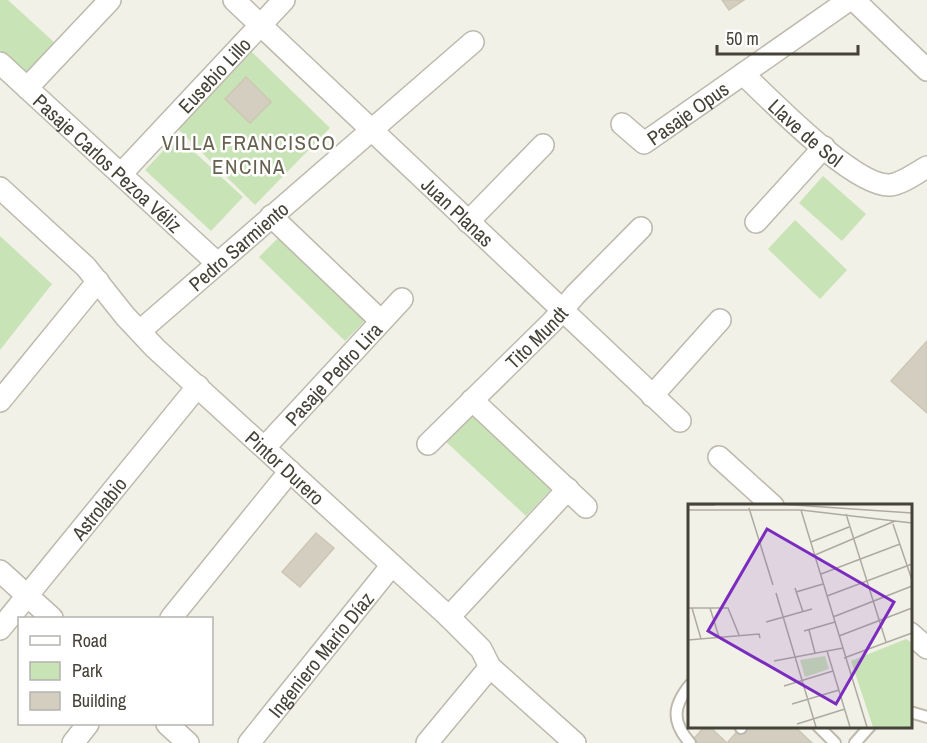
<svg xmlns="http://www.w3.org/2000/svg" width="927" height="743" viewBox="0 0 927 743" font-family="'Archivo Narrow',sans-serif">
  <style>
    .green { fill: #c8e3b5 }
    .building { fill: #d3cebf; stroke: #cdc6b3; stroke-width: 1.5 }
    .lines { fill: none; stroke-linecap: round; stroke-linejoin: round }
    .lane-casing { stroke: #bdb9ac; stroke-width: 14 }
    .street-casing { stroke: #bdb9ac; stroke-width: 24 }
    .lane { stroke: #fff; stroke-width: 10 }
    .street { stroke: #fff; stroke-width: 21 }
    .labels { text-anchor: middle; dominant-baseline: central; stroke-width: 5; stroke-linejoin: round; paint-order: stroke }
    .street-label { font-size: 20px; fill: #454237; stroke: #fff }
    .neighbourhood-label { font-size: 21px; letter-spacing: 1.5px; fill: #676150; stroke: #fff }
    .inset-road { fill: none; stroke: #adaba1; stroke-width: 1.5 }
    .view { fill: #7b2cbf; fill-opacity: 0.15; stroke: #7b2cbf; stroke-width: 3 }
    .inset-edge { fill: none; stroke: #454237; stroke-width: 3 }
  </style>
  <rect width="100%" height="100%" fill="#f2f1e8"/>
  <g class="green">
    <polygon points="0,0 8,0 56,44 27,76 0,50"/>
    <polygon points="252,52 330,128 255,205 177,128"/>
    <polygon points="177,136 243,197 211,231 145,170"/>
    <polygon points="823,176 866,214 842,241 799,203"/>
    <polygon points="795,220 847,270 820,299 768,249"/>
    <polygon points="282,234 368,318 345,341 259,257"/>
    <polygon points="0,236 52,284 0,350"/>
    <polygon points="473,409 555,485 526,516 444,440"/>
  </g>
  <g class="building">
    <polygon points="722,0 744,0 729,10"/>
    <polygon points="246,77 271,102 250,123 225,99"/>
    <polygon points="927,341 927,413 891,381"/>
    <polygon points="316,533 334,548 300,587 282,572"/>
    <polygon points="705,726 709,726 727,743 742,726 794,726 812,743 690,743"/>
  </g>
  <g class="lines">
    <g class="lane-casing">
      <g id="lane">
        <path d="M690,685C672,707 672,722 690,743"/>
        <polyline points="910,712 927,717"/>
        <polyline points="740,726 741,728"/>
        <polyline points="818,726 835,743"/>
        <polyline points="855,743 870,726"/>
      </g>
    </g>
    <g class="street-casing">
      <g id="street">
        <path id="s1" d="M234,0L680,421"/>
        <polyline points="854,0 927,70"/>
        <path id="s2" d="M0,63L217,263"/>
        <path id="s3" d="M743,74C770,99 854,187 890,185C902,184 916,173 927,167"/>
        <polyline points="27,88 110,0"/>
        <path id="s4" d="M622,124L644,143L849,0"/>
        <path id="s5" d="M121,174L284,0"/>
        <path id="s6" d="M0,188L86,267L125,316L155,348L449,617L481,649L490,667L575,743"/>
        <polyline points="271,216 381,321"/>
        <polyline points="468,222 543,145"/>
        <polyline points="756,222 824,147"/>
        <path id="s7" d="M140,331L473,42"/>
        <polyline points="652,396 720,320"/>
        <polyline points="472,400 586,507"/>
        <polyline points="0,401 98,281"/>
        <path id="s8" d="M428,444L552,322L575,295L641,228"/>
        <path id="s9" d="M265,447L402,299"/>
        <polyline points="719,457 773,506"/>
        <polyline points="0,571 52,618"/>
        <polyline points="449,617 568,489"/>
        <polyline points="171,618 290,471"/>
        <path id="s10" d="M0,629L198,386"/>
        <polyline points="910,633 927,648"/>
        <polyline points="167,724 188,743"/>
        <polyline points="73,743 88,724"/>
        <path id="s11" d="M249,743L392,565"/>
        <polyline points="427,743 490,667"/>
      </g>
    </g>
    <use href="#lane" class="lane"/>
    <use href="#street" class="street"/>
  </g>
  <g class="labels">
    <g class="street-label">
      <text stroke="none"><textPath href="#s5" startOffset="136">Eusebio Lillo</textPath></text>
      <text stroke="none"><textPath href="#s4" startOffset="82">Pasaje Opus</textPath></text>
      <text stroke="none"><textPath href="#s3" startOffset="86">Llave de Sol</textPath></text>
      <text stroke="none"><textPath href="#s2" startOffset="147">Pasaje Carlos Pezoa Véliz</textPath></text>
      <text stroke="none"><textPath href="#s1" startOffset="308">Juan Planas</textPath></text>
      <text stroke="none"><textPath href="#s7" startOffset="130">Pedro Sarmiento</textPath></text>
      <text stroke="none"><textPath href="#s8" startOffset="152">Tito Mundt</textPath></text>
      <text stroke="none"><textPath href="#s9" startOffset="100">Pasaje Pedro Lira</textPath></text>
      <text stroke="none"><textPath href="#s6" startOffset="400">Pintor Durero</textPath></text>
      <text stroke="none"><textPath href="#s10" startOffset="156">Astrolabio</textPath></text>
      <text stroke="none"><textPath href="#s11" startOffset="114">Ingeniero Mario Díaz</textPath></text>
    </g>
    <g class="neighbourhood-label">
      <text x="249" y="142">VILLA FRANCISCO<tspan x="249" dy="24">ENCINA</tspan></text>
    </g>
  </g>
  <g transform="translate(688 504)">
    <rect width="224" height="224" fill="#f2f1e8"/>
    <path d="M218,135L223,138V223H185L163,157ZM137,152L141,165L117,173L112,156Z" fill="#c8e3b5"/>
    <path class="inset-road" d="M91,0L224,9M0,1H27M61,4L85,81M0,6H113L224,19M113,6L179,223M158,10L198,138M205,20L224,76M123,38L161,23M127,51L207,17M133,70L212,40M107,84L115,108M108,88L135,80M88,89L128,223M139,92L224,60M0,104H40L51,131M4,104L13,135M22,104L31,133M145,113L224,82M78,118L124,105M121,126L127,149M116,127L147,118M151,132L224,104M0,136L71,130L72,134M139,147L162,223M156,154L224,129M86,157L155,144M96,182L145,167M104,200L151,186M109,220L157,205"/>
    <path class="view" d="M79,25L206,98L148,200L20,127Z"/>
    <rect width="224" height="224" class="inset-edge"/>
  </g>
  <rect x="18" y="617" width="195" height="108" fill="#ffffff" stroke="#b5b3af" stroke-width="1.5"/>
  <rect x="30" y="636" width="30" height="9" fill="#ffffff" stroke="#b5b3af" stroke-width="1.5"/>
  <text x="72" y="647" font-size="18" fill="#454237">Road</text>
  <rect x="30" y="662" width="30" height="18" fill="#c8e3b5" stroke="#b5b3af" stroke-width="1.5"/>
  <text x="72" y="677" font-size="18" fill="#454237">Park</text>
  <rect x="30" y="692" width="30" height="18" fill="#d3cebf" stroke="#b5b3af" stroke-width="1.5"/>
  <text x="72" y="707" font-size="18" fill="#454237">Building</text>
  <path d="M717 45v9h141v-9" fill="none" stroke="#454237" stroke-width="3"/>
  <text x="726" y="45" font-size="18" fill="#454237" stroke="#ffffff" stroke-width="4.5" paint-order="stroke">50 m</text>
</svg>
